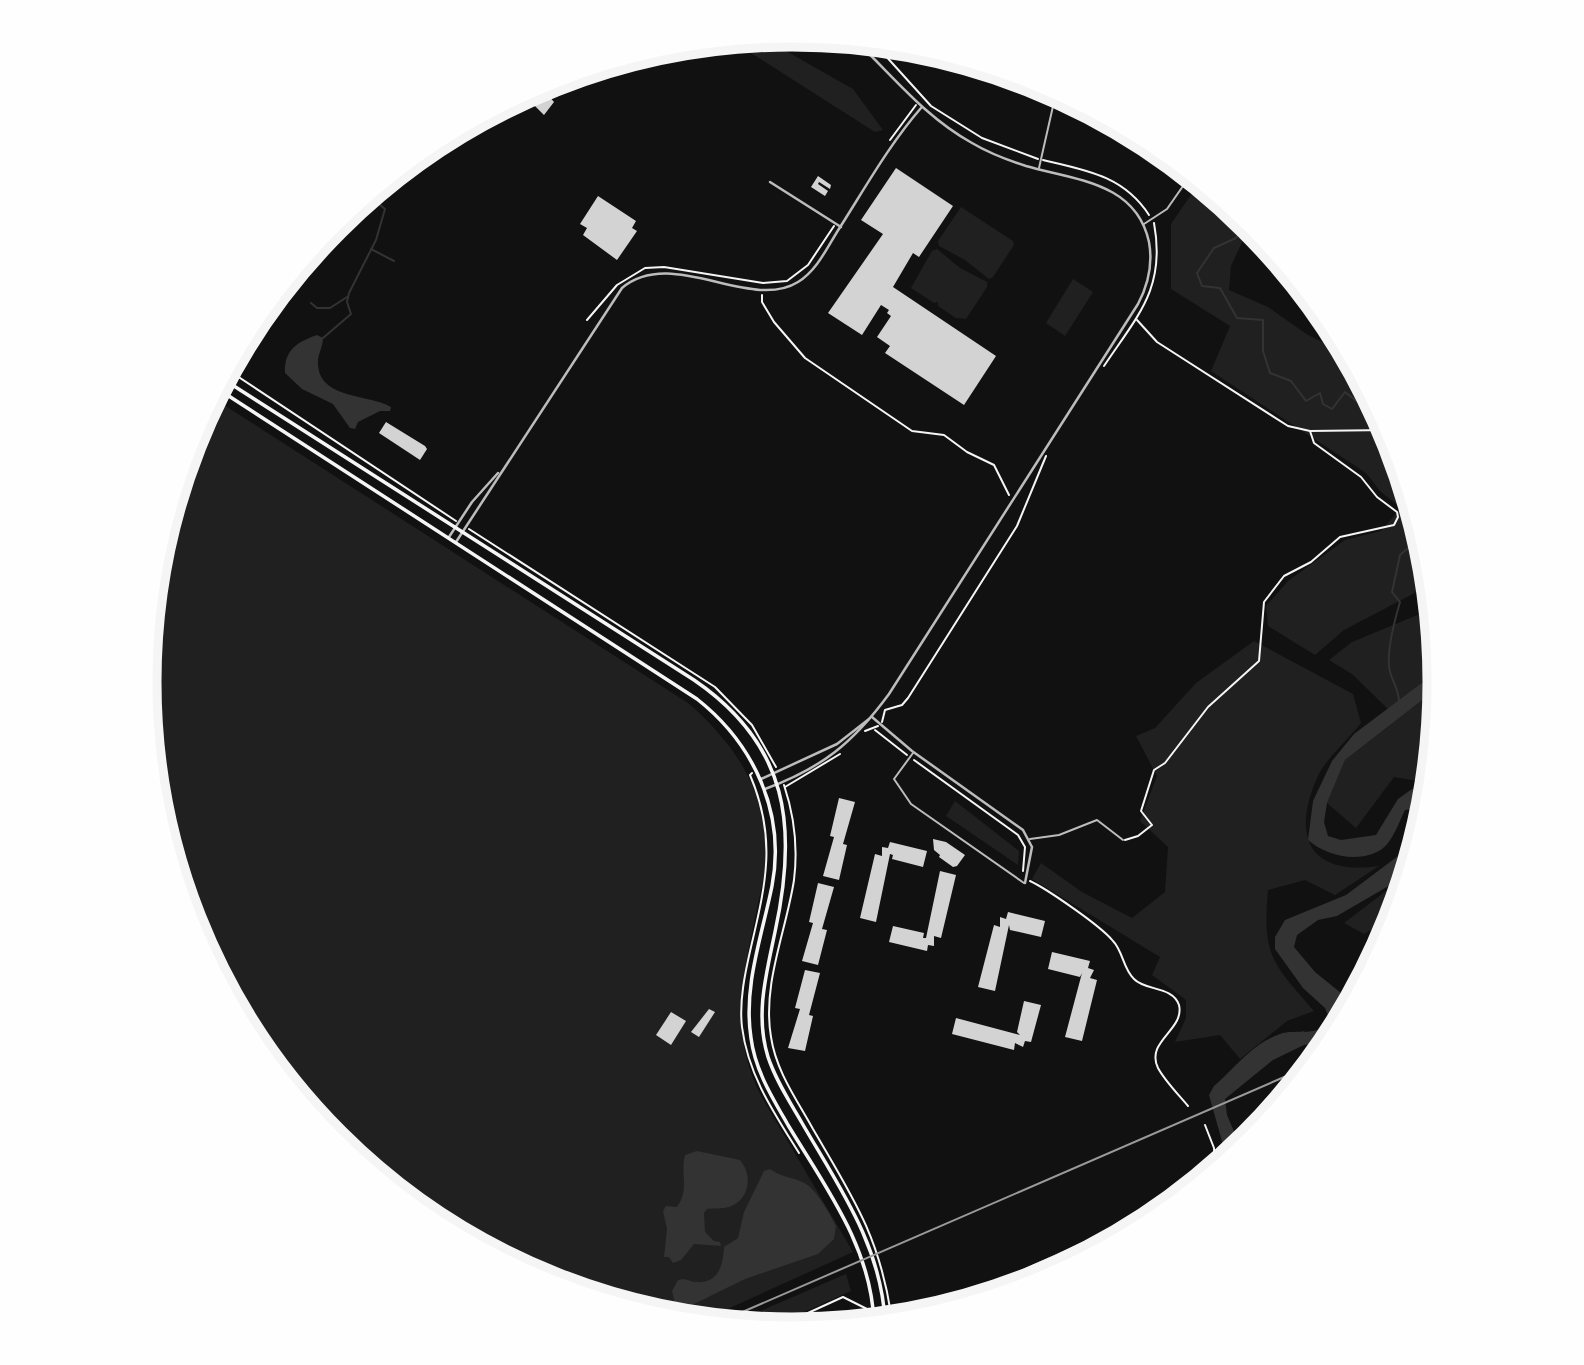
<svg xmlns="http://www.w3.org/2000/svg" width="1584" height="1365" viewBox="0 0 1584 1365" font-family="'DejaVu Sans',sans-serif">
  <style>
    .green { fill: #202020 }
    .water { fill: #333 }
    .lines { fill: none; stroke-linecap: round; stroke-linejoin: round }
    .stream { stroke: #333; stroke-width: 2 }
    .building { fill: #d3d3d3 }
    .path { stroke: #f5f5f5; stroke-width: 2 }
    .service { stroke: #bcbcbc; stroke-width: 2 }
    .minor { stroke: #bcbcbc; stroke-width: 2.5 }
    .secondary { stroke: #f5f5f5; stroke-width: 3.5 }
    .rail { stroke: #9a9a9a; stroke-width: 2 }
    .rim { fill: none; stroke: #f5f5f5; stroke-width: 9 }
  </style>
  <rect width="100%" height="100%" fill="#111"/>
  <g class="green">
    <polygon points="763,38 853,89 883,130 875,132 732,41"/>
    <polygon points="1199,183 1250,225 1231,266 1229,290 1268,307 1308,335 1347,354 1390,435 1427,557 1430,585 1344,630 1315,655 1268,626 1266,606 1288,581 1345,540 1381,531 1401,508 1380,491 1366,473 1211,371 1230,326 1171,289 1171,224"/>
    <polygon points="961,207 1013,241 1014,245 993,277 989,279 965,260 939,246 938,241"/>
    <polygon points="937,249 960,268 987,282 987,287 966,319 956,318 938,306 938,302 934,303 911,288 932,251"/>
    <polygon points="1073,279 1093,292 1065,336 1046,323"/>
    <path d="M218,401L688,703C735,743 770,796 766,860C765,876 760,893 757,908C743,977 728,1030 761,1096L853,1252L701,1321L665,1317L544,1281L432,1221L334,1140L253,1042L194,930L157,808L145,682L157,556L194,434L204,415Z"/>
    <path d="M1432,609C1438,673 1441,670 1388,709L1352,674L1329,660L1352,642Z"/>
    <path d="M1254,641L1353,694L1361,723C1348,740 1325,759 1317,778C1291,838 1310,876 1379,866L1335,895L1305,880L1268,890C1262,957 1273,963 1314,1011L1287,1021L1240,1059L1220,1035L1175,1042L1186,1018V1000L1152,975L1160,957L1032,879L1041,863L1082,892L1132,918L1165,892L1168,847L1140,821L1157,776L1136,736L1155,728L1196,683Z"/>
    <polygon points="1439,687 1430,783 1394,777 1356,828 1327,803 1345,760"/>
    <polygon points="955,801 1019,851 1018,865 946,816"/>
    <polygon points="1407,875 1395,915 1364,934 1344,923"/>
    <polygon points="846,1274 851,1291 768,1328 730,1324"/>
  </g>
  <g class="water">
    <path d="M317,335L323,338C323,346 319,352 318,360C316,400 367,393 391,407L390,411H380L358,422L355,429L350,428L333,404L302,389L285,373C284,350 297,342 317,335Z"/>
    <path d="M1437,660L1439,687L1345,760L1327,803L1324,822L1328,836L1341,840L1376,835L1398,799L1412,789L1428,797L1425,816L1413,809L1405,810C1399,822 1393,841 1382,849C1360,864 1326,856 1308,840L1313,801L1332,761L1354,734L1423,682Z"/>
    <path d="M1419,837L1409,867L1392,884L1337,916L1318,920L1297,935L1294,947L1315,972L1341,993L1350,1005L1331,1041L1304,1045L1273,1060L1225,1099L1227,1115L1241,1148L1227,1159L1209,1095L1214,1086C1235,1068 1253,1043 1280,1034C1295,1028 1322,1039 1329,1018L1325,1008L1303,988L1275,949V937L1285,920L1346,895L1414,844Z"/>
    <path d="M697,1151L740,1160C753,1175 750,1200 729,1207C722,1209 714,1208 707,1209L704,1213L705,1232L714,1241L720,1242L721,1246L694,1244L681,1260L673,1263L669,1257H664L667,1229L663,1211L666,1206L677,1207C690,1190 680,1174 685,1155Z"/>
    <path d="M770,1169C785,1179 792,1176 806,1184C817,1191 830,1214 836,1226L834,1239L818,1254L745,1279L688,1307L675,1304L672,1291L678,1280C686,1278 688,1281 695,1282C719,1284 723,1265 724,1247L738,1238L744,1212L764,1171Z"/>
  </g>
  <g class="lines">
    <g class="stream">
      <polyline points="1247,223 1236,238 1214,248 1197,273 1202,286 1220,288 1237,318 1263,320 1263,351 1270,373 1291,381 1306,401 1320,393 1323,404 1332,409 1345,392 1359,403 1372,401"/>
      <polyline points="371,249 394,261"/>
      <polyline points="311,303 317,308 330,308 347,297"/>
      <polyline points="323,338 351,314 347,302 349,293 376,240 385,209 374,200"/>
      <path d="M1399,701C1398,689 1395,686 1391,675C1384,658 1395,619 1400,602L1392,592L1400,555L1421,537"/>
    </g>
  </g>
  <g class="building">
    <polygon points="541,87 554,102 544,115 532,103 535,100 531,96"/>
    <polygon points="896,168 953,206 919,257 913,253 893,287 996,356 964,405 885,353 890,346 877,337 891,316 887,313 889,310 881,305 862,335 828,313 883,234 861,220"/>
    <polygon points="818,176 831,185 830,189 819,182 818,184 828,191 825,196 811,187"/>
    <polygon points="598,196 636,221 632,228 637,231 617,260 583,235 587,228 580,224"/>
    <polygon points="386,422 425,446 427,449 420,460 379,433"/>
    <polygon points="839,798 855,802 843,844 847,845 839,880 823,876 834,837 830,836"/>
    <polygon points="933,839 946,842 965,855 957,866 953,867 939,857 940,855 934,850"/>
    <polygon points="890,842 927,851 923,867 892,859 893,855 890,854 876,922 860,918 875,854 882,856 882,847 888,848"/>
    <polygon points="940,871 956,875 941,938 934,936 934,946 928,945 927,951 889,942 893,926 924,933 923,938 926,938"/>
    <polygon points="818,883 834,887 822,929 827,930 818,965 802,961 813,923 809,922"/>
    <polygon points="1008,912 1045,921 1041,937 1010,930 1009,925 995,991 978,987 994,925 1000,927 1000,917 1006,919"/>
    <polygon points="1052,952 1090,961 1088,968 1094,970 1090,978 1097,980 1082,1041 1065,1037 1082,973 1080,977 1048,969"/>
    <polygon points="805,970 820,973 809,1015 813,1016 805,1051 788,1048 800,1009 795,1008"/>
    <polygon points="1024,1001 1041,1005 1031,1042 1025,1041 1023,1047 1015,1043 1014,1050 952,1034 956,1018 1020,1035 1017,1032"/>
    <polygon points="709,1009 715,1012 699,1037 691,1032"/>
    <polygon points="671,1012 686,1021 671,1045 656,1035"/>
  </g>
  <g class="lines">
    <g class="path">
      <polyline points="874,43 931,106 982,138 1038,159"/>
      <polyline points="890,140 916,105"/>
      <path d="M1043,160C1086,170 1124,176 1149,215"/>
      <polyline points="762,295 762,302 774,322 805,358 912,431 944,435 967,452 994,465 1009,495"/>
      <polyline points="587,320 617,285 645,268 664,267 763,283 787,281 808,265 834,226"/>
      <polyline points="1137,320 1157,342 1288,426 1310,431 1388,430"/>
      <path d="M1104,366C1138,315 1166,288 1154,223"/>
      <polyline points="229,375 231,372 456,521"/>
      <polyline points="469,529 715,687 752,725 776,767"/>
      <polyline points="882,722 885,710 902,705 908,698 1017,526 1046,456"/>
      <polyline points="875,730 907,755"/>
      <polyline points="865,731 878,726"/>
      <polyline points="914,760 1018,835 1025,847 1023,871"/>
      <path d="M752,773L750,775C777,838 766,883 751,947C745,973 739,1001 742,1027C748,1075 774,1113 799,1153"/>
      <path d="M784,785C794,815 798,848 794,880C786,932 762,984 771,1037C776,1071 797,1100 813,1129C852,1196 879,1235 891,1314"/>
      <polyline points="785,787 840,754"/>
      <polyline points="1125,840 1138,836 1152,825 1141,811 1154,770 1165,763 1208,707 1259,661 1264,602 1284,576 1311,562 1340,537 1394,525 1398,517 1397,512 1377,497 1361,477 1314,443 1310,431"/>
      <path d="M1030,881C1047,889 1101,926 1113,941C1123,951 1123,969 1134,979C1145,991 1173,986 1179,1005C1185,1030 1145,1041 1158,1068C1165,1081 1178,1094 1188,1106"/>
      <polyline points="1205,1125 1214,1148 1215,1169"/>
      <polyline points="775,1328 843,1297 869,1310"/>
    </g>
    <g class="service">
      <polyline points="1056,98 1062,96"/>
      <polyline points="1039,168 1056,93"/>
      <polyline points="1144,224 1167,209 1190,176"/>
      <polyline points="913,753 894,779 911,804 1024,883"/>
      <polyline points="1030,839 1059,835 1097,820 1123,840"/>
    </g>
    <g class="minor">
      <polyline points="770,182 841,227"/>
      <polyline points="449,537 472,502 498,473"/>
      <path d="M456,542L622,288C672,246 750,312 798,282C816,271 826,250 837,232C864,190 888,146 921,108"/>
      <polyline points="872,717 912,751 1023,830 1032,847 1025,883"/>
      <polyline points="761,779 837,744 869,719"/>
      <path d="M765,789C822,768 853,743 889,694L1138,304C1148,285 1153,264 1149,242C1136,182 1075,180 1026,166C1007,160 989,153 972,143C925,117 894,77 856,41"/>
      <polyline points="874,1320 923,1315 1129,1223"/>
    </g>
    <g class="secondary">
      <polyline points="245,338 264,310"/>
      <path d="M223,379L694,680C789,745 798,827 775,932C766,975 755,1015 768,1057C776,1081 790,1102 802,1123C839,1187 881,1245 885,1321"/>
      <path d="M218,389L697,699C754,744 786,813 772,886C762,936 743,986 751,1038C755,1070 772,1097 788,1125C826,1188 871,1247 874,1322"/>
    </g>
    <polyline class="rail" points="717,1323 1312,1065"/>
  </g>
  <path d="M0 0H1584V1365H0ZM157 682a635 635 0 1 1 1270 0a635 635 0 1 1-1270 0Z" fill="#fefefe" fill-rule="evenodd"/>
  <path class="rim" d="M157 682a635 635 0 1 1 1270 0a635 635 0 1 1-1270 0Z"/>
</svg>
